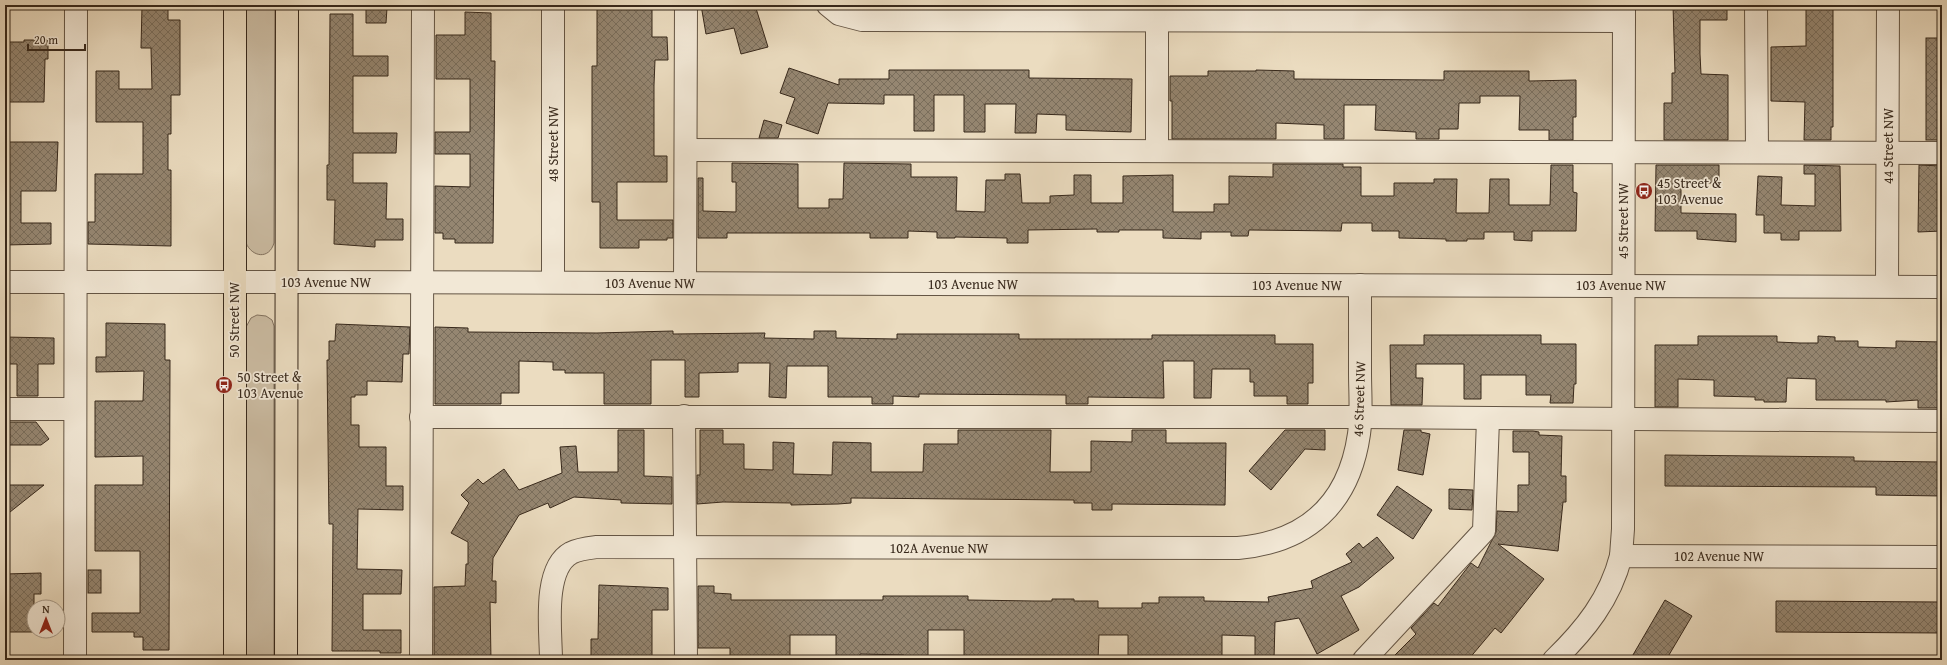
<svg xmlns="http://www.w3.org/2000/svg" width="1947" height="665" viewBox="0 0 1947 665" font-family="'Gentium Book Plus',serif">
  <style>
    .grass { fill: #ccbda4; stroke: #827260 }
    .building { fill: url(#building-cross-hatch); stroke: #37281b }
    .lines { fill: none; stroke-linecap: round; stroke-linejoin: round }
    .minor-casing { stroke: #645544; stroke-width: 24 }
    .major-casing { stroke: #37281b; stroke-width: 24 }
    .minor { stroke: #f2e8d6; stroke-width: 22 }
    .major { stroke: #ebdcc0; stroke-width: 22 }
    .labels { text-anchor: middle; dominant-baseline: central; stroke-width: 3.5; stroke-linejoin: round; paint-order: stroke }
    .street-label { font-size: 14px; fill: #37281b; stroke: #f2e8d6 }
    .poi-label { font-size: 14px; fill: #37281b; stroke: #f2e8d6; text-anchor: start }
  </style>
  <defs>
    <pattern id="building-cross-hatch" width="8" height="8" patternUnits="userSpaceOnUse"><rect width="8" height="8" fill="#958671"/><path d="M0 0l8 8M0 8l8-8" fill="none" stroke="#7a6e5c"/></pattern>
  </defs>
  <rect width="100%" height="100%" fill="#ebdcc0"/>
  <filter id="stains"><feTurbulence type="fractalNoise" baseFrequency=".005" numOctaves="4"/><feColorMatrix values="0 0 0 0 .2 0 0 0 0 .09 0 0 0 0 .02 0 0 0 .5 -.17"/></filter>
  <radialGradient id="worn" r=".72"><stop offset=".6" stop-color="#630" stop-opacity="0"/><stop offset="1" stop-color="#630" stop-opacity=".3"/></radialGradient>
  <g class="grass">
    <path d="M246,5H275L274,243C269,260 252,257 246,243Z"/>
    <polygon points="257,315 266,316 272,320 274,326 274,660 245,660 246,327 251,318"/>
  </g>
  <g class="building">
    <polygon points="597,5 652,5 652,37 667,37 668,60 655,60 654,85 654,156 667,156 667,182 617,182 617,220 673,220 673,238 667,238 667,240 639,240 639,248 600,248 600,202 592,202 592,66 597,66"/>
    <polygon points="701,5 755,5 768,47 741,54 734,28 706,34"/>
    <polygon points="1673,5 1727,5 1727,20 1700,20 1700,54 1701,74 1728,75 1728,140 1664,140 1664,103 1672,103 1672,73 1675,73"/>
    <polygon points="1806,5 1833,5 1833,127 1831,127 1831,140 1804,140 1805,102 1771,101 1771,47 1806,46"/>
    <polygon points="142,6 168,6 168,20 180,20 180,95 171,95 171,134 168,134 168,170 171,170 171,246 88,244 88,222 95,222 95,174 143,174 143,122 96,122 96,71 119,71 119,89 152,89 151,48 141,48"/>
    <polygon points="366,7 387,8 386,23 366,23"/>
    <polygon points="465,12 491,13 491,61 495,61 493,243 455,243 455,239 443,239 443,233 435,233 435,186 470,187 470,154 435,154 435,132 470,132 470,79 436,79 436,35 465,35"/>
    <polygon points="330,14 353,14 353,56 388,56 388,76 353,76 353,133 397,133 396,153 353,153 353,183 387,183 386,219 403,219 403,240 375,240 375,247 334,244 335,200 327,200 327,165 329,165"/>
    <rect x="1926" y="38" width="16" height="102"/>
    <polygon points="24,40 48,40 48,59 45,59 44,102 5,102 5,42 24,42"/>
    <polygon points="789,68 839,85 839,79 889,79 889,70 1029,70 1029,78 1132,79 1131,132 1066,130 1066,115 1037,114 1036,133 1015,133 1016,104 985,104 985,132 964,132 964,95 934,95 934,131 914,131 914,95 884,95 884,104 828,103 818,134 786,123 795,98 780,93"/>
    <polygon points="1256,70 1294,71 1294,79 1444,80 1444,71 1529,71 1529,81 1576,80 1576,117 1573,117 1573,140 1549,140 1549,130 1519,130 1520,96 1480,96 1480,103 1459,103 1458,129 1439,129 1439,139 1416,139 1416,132 1375,130 1376,105 1344,105 1344,139 1324,139 1324,125 1276,123 1276,139 1172,139 1172,101 1170,101 1170,76 1208,76 1208,71 1256,71"/>
    <polygon points="764,120 782,125 778,138 759,138"/>
    <polygon points="5,142 58,142 56,191 21,191 21,223 51,223 51,244 5,245"/>
    <polygon points="732,163 798,164 798,208 829,208 829,199 843,199 844,163 911,164 911,177 957,177 956,211 985,212 986,180 1005,180 1005,174 1020,174 1022,203 1050,203 1050,196 1074,195 1074,175 1091,175 1091,203 1123,203 1123,176 1173,175 1173,212 1214,212 1214,204 1229,204 1229,176 1273,177 1273,164 1343,164 1343,167 1361,167 1361,196 1394,196 1394,183 1434,183 1434,179 1457,179 1456,213 1489,213 1490,179 1509,179 1509,205 1550,205 1551,165 1573,165 1573,192 1577,193 1576,231 1532,231 1532,241 1514,240 1514,232 1484,232 1484,239 1467,239 1467,241 1446,241 1446,239 1399,238 1399,231 1372,231 1372,223 1342,223 1341,231 1249,230 1248,236 1231,236 1231,232 1201,232 1201,239 1163,238 1163,230 1119,230 1119,232 1097,232 1097,229 1028,230 1028,243 1007,243 1007,238 955,237 955,238 937,238 937,232 908,231 908,238 870,238 870,233 727,233 727,238 698,238 698,178 703,178 703,211 736,212 736,182 732,182"/>
    <polygon points="1656,165 1719,165 1719,183 1681,183 1681,213 1736,214 1736,242 1697,239 1697,231 1655,231"/>
    <polygon points="1804,165 1840,166 1841,231 1799,231 1799,240 1781,240 1781,233 1764,233 1764,215 1756,215 1758,176 1782,177 1781,205 1815,206 1815,174 1804,174"/>
    <polygon points="1919,165 1942,166 1942,231 1918,232"/>
    <polygon points="106,323 165,324 165,360 170,360 169,650 143,650 143,637 134,637 134,632 92,632 92,613 140,613 140,551 95,551 95,485 143,485 143,456 95,457 95,401 143,401 144,371 96,372 96,357 106,357"/>
    <polygon points="336,324 410,327 409,354 403,354 402,382 367,381 367,395 355,395 355,397 351,397 351,425 359,425 359,447 386,447 386,486 403,486 403,510 358,509 357,569 402,570 401,594 363,594 363,630 401,630 401,653 380,653 380,651 332,651 333,524 329,524 327,360 329,360 329,341 335,341"/>
    <polygon points="435,327 468,328 468,332 597,333 673,331 673,334 765,333 764,338 814,339 814,331 836,331 836,338 897,339 897,334 1019,334 1019,339 1152,339 1152,335 1275,335 1275,344 1313,344 1313,383 1308,383 1308,404 1287,404 1287,396 1254,396 1254,382 1250,382 1250,369 1212,369 1211,398 1194,398 1194,361 1163,361 1164,398 1088,397 1088,404 1066,404 1066,395 919,394 919,397 893,396 893,404 872,404 872,397 828,397 828,366 787,366 786,398 769,397 770,363 738,363 738,372 699,373 699,397 685,397 685,360 651,360 651,404 604,404 604,373 565,373 565,370 553,370 553,362 519,361 519,393 501,393 501,404 435,404"/>
    <polygon points="1424,335 1541,335 1541,344 1576,344 1576,384 1574,384 1573,403 1550,403 1551,395 1526,395 1526,375 1481,375 1481,399 1464,399 1464,364 1416,364 1416,378 1423,378 1422,405 1391,405 1390,345 1424,345"/>
    <polygon points="1698,336 1777,336 1777,342 1800,343 1818,343 1818,336 1835,337 1835,341 1858,341 1858,347 1896,348 1896,341 1942,342 1939,408 1918,408 1918,400 1886,402 1886,400 1816,400 1816,379 1787,378 1786,402 1764,402 1764,400 1755,400 1755,397 1714,396 1714,380 1678,379 1678,407 1655,407 1655,345 1698,345"/>
    <polygon points="5,337 54,338 54,364 38,364 38,396 17,396 17,364 5,364"/>
    <polygon points="5,422 36,422 49,439 41,445 5,445"/>
    <polygon points="618,430 644,430 644,476 672,477 672,504 621,503 621,500 574,497 550,508 548,503 519,515 493,558 492,581 496,581 496,603 490,602 491,660 434,660 434,587 465,586 466,564 468,564 468,542 451,533 469,503 461,495 478,479 483,484 504,469 519,490 562,473 560,447 576,446 578,472 618,472"/>
    <polygon points="700,430 723,430 723,444 744,444 744,469 773,470 773,442 794,443 793,474 832,475 833,442 871,443 871,472 923,472 924,444 958,444 958,430 1051,430 1050,472 1091,472 1091,441 1132,442 1132,430 1166,430 1166,443 1226,443 1225,505 1112,504 1112,510 1092,510 1092,503 1074,503 1074,500 851,498 851,503 838,504 791,505 791,503 723,502 697,504 697,475 700,475"/>
    <polygon points="1285,430 1325,430 1325,450 1305,449 1271,490 1249,471"/>
    <polygon points="1404,430 1421,430 1421,432 1430,434 1423,475 1398,470"/>
    <polygon points="1513,431 1533,431 1539,432 1539,435 1562,436 1561,476 1566,476 1566,502 1563,502 1558,551 1498,544 1544,579 1501,633 1495,628 1468,660 1390,660 1416,634 1411,628 1434,603 1438,606 1471,563 1478,568 1496,532 1497,511 1518,512 1518,485 1529,485 1529,452 1513,452"/>
    <polygon points="1665,455 1854,457 1854,461 1942,462 1942,496 1876,495 1876,487 1665,486"/>
    <polygon points="5,485 44,485 5,516"/>
    <polygon points="1397,486 1432,510 1413,539 1377,515"/>
    <polygon points="1449,489 1473,490 1472,510 1449,509"/>
    <polygon points="1377,537 1394,558 1359,587 1341,596 1359,630 1317,654 1299,618 1275,622 1274,660 1255,660 1255,636 1222,635 1222,657 1179,657 1179,660 1128,660 1128,635 1099,635 1098,660 1077,660 1077,657 1031,656 1031,659 964,660 964,630 928,630 928,658 904,658 904,655 860,654 860,660 836,660 836,635 790,635 790,658 730,658 730,648 698,648 698,586 714,586 714,593 731,594 731,600 883,600 883,596 968,596 968,600 1035,601 1052,601 1052,599 1074,599 1074,601 1098,601 1098,608 1142,608 1142,603 1159,603 1159,597 1204,597 1204,601 1269,602 1268,597 1313,588 1311,581 1352,562 1346,554 1359,543 1363,548"/>
    <rect x="88" y="570" width="13" height="23"/>
    <polygon points="41,573 41,594 34,594 34,632 5,632 5,574"/>
    <polygon points="599,585 668,588 668,610 652,610 652,660 630,660 630,656 591,656 591,639 598,639"/>
    <polygon points="1665,600 1692,616 1666,660 1630,660"/>
    <polygon points="1776,601 1942,602 1942,633 1776,632"/>
  </g>
  <g class="lines">
    <g class="minor-casing">
      <g id="minor">
        <polyline points="828,5 839,14 862,20 1624,21"/>
        <polyline points="1756,5 1757,152"/>
        <polyline points="1157,20 1157,151"/>
        <polyline points="686,150 1942,153"/>
        <polyline points="5,282 310,282 1942,287"/>
        <polyline points="553,282 553,5"/>
        <polyline points="685,283 686,5"/>
        <polyline points="1887,286 1888,5"/>
        <polyline points="5,409 75,409"/>
        <polyline points="684,416 686,660"/>
        <polyline points="421,417 1360,417 1942,421"/>
        <polyline points="1621,556 1623,529 1624,5"/>
        <polyline points="75,660 76,5"/>
        <polyline points="421,660 423,5"/>
        <path d="M551,660C551,632 542,569 571,553C579,549 589,548 597,547L1238,548C1307,542 1349,504 1359,434C1362,414 1360,393 1360,373C1360,344 1360,314 1360,285"/>
        <polyline points="1364,660 1484,531 1488,419"/>
        <path d="M1554,660C1585,630 1610,599 1621,556L1942,557"/>
      </g>
    </g>
    <g class="major-casing">
      <g id="major">
        <polyline points="235,5 235,660"/>
        <polyline points="286,660 287,5"/>
      </g>
    </g>
    <use href="#minor" class="minor"/>
    <use href="#major" class="major"/>
  </g>
  <defs>
    <g id="bus-disc" transform="scale(0.9)"><circle r="9.5" fill="#8f2418" stroke="#f2e8d6"/><path d="M-5-6H5V4H4V6H2V4H-2V6H-4V4H-5ZM-3.5-4V0h7V-4ZM-3.5 1.2v1.5H-2V1.2ZM2 1.2v1.5H3.5V1.2Z" fill="#fff"/></g>
  </defs>
  <g fill-rule="evenodd">
    <use href="#bus-disc" x="1644" y="191"/>
    <use href="#bus-disc" x="224" y="385"/>
  </g>
  <g class="labels">
    <g class="street-label">
      <text transform="translate(553 144) rotate(-90)">48 Street NW</text>
      <text transform="translate(1888 146) rotate(-90)">44 Street NW</text>
      <text transform="translate(1623 221) rotate(-90)">45 Street NW</text>
      <text x="326" y="282">103 Avenue NW</text>
      <text x="650" y="283">103 Avenue NW</text>
      <text x="973" y="284">103 Avenue NW</text>
      <text x="1297" y="285">103 Avenue NW</text>
      <text x="1621" y="285">103 Avenue NW</text>
      <text transform="translate(234 320) rotate(-90)">50 Street NW</text>
      <text transform="translate(1359 399) rotate(-88)">46 Street NW</text>
      <text x="939" y="548">102A Avenue NW</text>
      <text x="1719" y="556">102 Avenue NW</text>
    </g>
    <g class="poi-label">
      <text x="1657" y="183">45 Street &amp;<tspan x="1657" dy="16">103 Avenue</tspan></text>
      <text x="237" y="377">50 Street &amp;<tspan x="237" dy="16">103 Avenue</tspan></text>
    </g>
  </g>
  <rect width="1947" height="665" fill="none" stroke="#ebdcc0" stroke-width="20"/>
  <rect x="6" y="6" width="1935" height="653" fill="none" stroke="#37281b" stroke-width="2"/>
  <rect x="10" y="10" width="1927" height="645" fill="none" stroke="#37281b"/>
  <g transform="translate(46 619)"><circle r="19" fill="#f2e8d6" stroke="#a79b8b"/>
  <path d="M0-3L7 15L0 10L-7 15Z" fill="#8f2418"/>
  <text y="-6" font-size="11" font-weight="bold" text-anchor="middle" fill="#37281b">N</text>
  </g>
  <path d="M28 44v6h57v-6" fill="none" stroke="#37281b" stroke-width="2"/>
  <text x="34" y="44" font-size="12" fill="#37281b" stroke="#f2e8d6" stroke-width="3" paint-order="stroke">20 m</text>
  <rect width="100%" height="100%" filter="url(#stains)"/>
  <rect width="100%" height="100%" fill="url(#worn)"/>
</svg>
